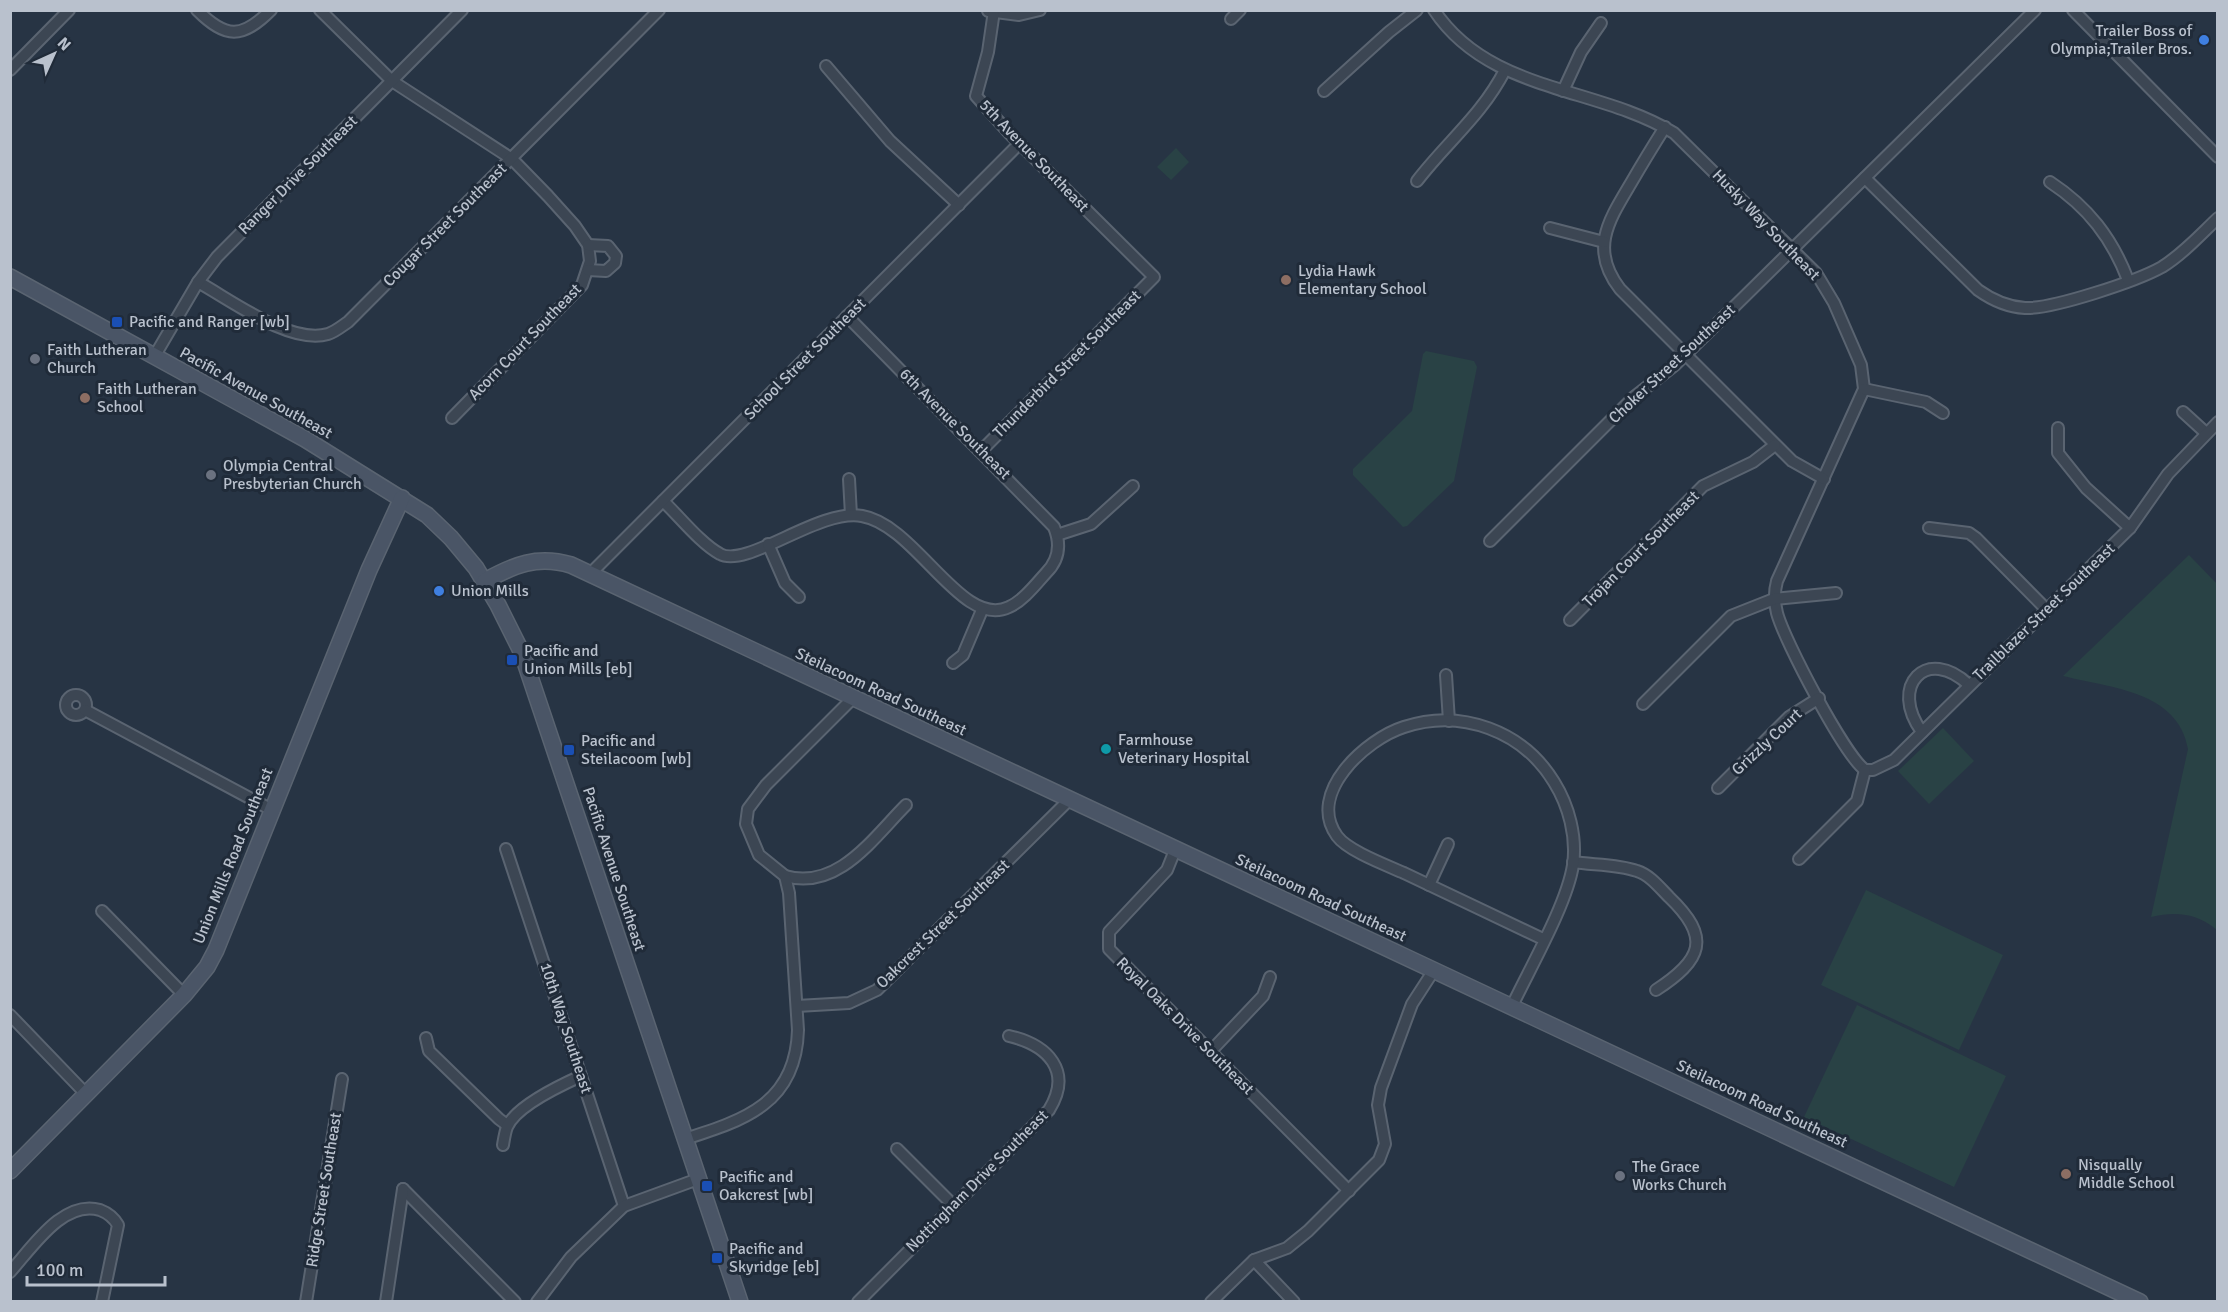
<svg xmlns="http://www.w3.org/2000/svg" width="2228" height="1312" viewBox="0 0 2228 1312" font-family="Signika,sans-serif">
  <style>
    .green { fill: #294245 }
    .lines { fill: none; stroke-linecap: round; stroke-linejoin: round }
    .street-casing { stroke: #5a6471; stroke-width: 14 }
    .secondary-casing { stroke: #5a6471; stroke-width: 18 }
    .street { stroke: #3c4653; stroke-width: 10 }
    .secondary { stroke: #4a5566; stroke-width: 15 }
    .shop-dot { fill: #3f7fe0; stroke: #202b39; stroke-width: 2 }
    .education-dot { fill: #8d6e63; stroke: #202b39; stroke-width: 2 }
    .transit-dot { fill: #1a4fb4; stroke: #202b39; stroke-width: 2 }
    .worship-dot { fill: #6b7280; stroke: #202b39; stroke-width: 2 }
    .culture-dot { fill: #0f9aa8; stroke: #202b39; stroke-width: 2 }
    .labels { text-anchor: middle; dominant-baseline: central; stroke-width: 6; stroke-linejoin: round; paint-order: stroke }
    .poi-label { font-size: 16px; fill: #b9c1cd; stroke: #202b39; text-anchor: start }
    .street-label { font-size: 16px; fill: #b9c1cd; stroke: #202b39 }
  </style>
  <rect width="100%" height="100%" fill="#273444"/>
  <g class="green">
    <polygon points="1176,148 1189,162 1171,180 1157,167"/>
    <polygon points="1426,351 1474,361 1477,367 1454,481 1407,526 1403,527 1353,475 1353,469 1412,411 1423,354"/>
    <path d="M2189,555L2217,584V930C2197,913 2176,911 2151,917L2188,749C2178,691 2111,688 2063,676Z"/>
    <polygon points="1943,728 1974,761 1929,804 1898,771"/>
    <polygon points="1866,890 2003,955 1959,1050 1821,985"/>
    <polygon points="1857,1005 2006,1076 1954,1187 1804,1117"/>
  </g>
  <g class="lines">
    <g class="street-casing">
      <g id="street">
        <path d="M197,10C226,39 242,39 271,10"/>
        <polyline points="320,10 392,81 512,159 548,196 575,226 588,245 590,261 582,285 452,418"/>
        <path d="M1434,10C1489,93 1597,86 1674,133L1816,273L1834,303L1861,365L1864,389L1777,581C1774,592 1774,601 1777,613C1784,640 1845,756 1865,770"/>
        <polyline points="2073,10 2218,157"/>
        <polyline points="988,11 1019,15 1040,10"/>
        <polyline points="1231,19 1240,10"/>
        <polyline points="826,66 890,141 959,205"/>
        <polyline points="10,70 69,10"/>
        <polyline points="1324,91 1389,32 1417,10"/>
        <polyline points="1563,91 1581,52 1601,23"/>
        <path d="M1665,127C1653,146 1642,164 1631,183C1609,220 1589,249 1620,289L1792,461L1824,479"/>
        <path d="M1865,178L1978,290C1992,300 2007,307 2025,308C2053,309 2137,281 2162,267C2183,254 2200,235 2218,218"/>
        <path d="M1417,181C1447,142 1482,115 1505,70"/>
        <path d="M2050,182C2088,207 2112,238 2128,280"/>
        <polyline points="1550,228 1604,242"/>
        <polyline points="588,245 608,246 616,256 615,263 606,271 588,270"/>
        <path d="M198,282C231,300 290,345 328,334C335,332 342,326 348,322L659,10"/>
        <polyline points="154,357 198,282 217,257 462,10"/>
        <polyline points="1864,389 1926,402 1943,413"/>
        <polyline points="2183,412 2206,433"/>
        <polyline points="2058,428 2058,453 2086,488 2130,528"/>
        <polyline points="981,451 1154,277 1010,134 976,96 988,52 994,11"/>
        <polyline points="849,479 851,515"/>
        <path d="M663,501C679,516 701,544 720,554C747,569 819,508 862,516C916,525 962,630 1009,607C1023,601 1036,584 1046,573C1059,560 1061,544 1054,527L847,316"/>
        <polyline points="1929,528 1969,533 1976,538 2047,610"/>
        <polyline points="1057,535 1091,524 1133,486"/>
        <polyline points="1490,541 1634,397 1675,365 2035,10"/>
        <polyline points="768,544 785,583 799,597"/>
        <polyline points="590,574 1019,144"/>
        <polyline points="1570,620 1703,486 1753,462 1775,445"/>
        <polyline points="953,663 963,655 982,610"/>
        <polyline points="1446,675 1449,721"/>
        <circle cx="76" cy="705" r="10"/>
        <polyline points="1643,704 1731,616 1774,599 1836,593"/>
        <polyline points="85,710 272,810"/>
        <path d="M1922,732C1888,686 1927,645 1969,685"/>
        <polyline points="1865,770 1873,770 1894,760 2130,528 2168,474 2218,422"/>
        <polyline points="1718,788 1789,717 1819,698"/>
        <polyline points="506,849 624,1206"/>
        <polyline points="1175,850 1167,870 1109,932 1109,949 1349,1191"/>
        <polyline points="1799,859 1857,801 1865,770"/>
        <path d="M1573,862C1593,865 1618,864 1637,871C1650,875 1660,888 1669,897C1712,938 1702,960 1656,990"/>
        <path d="M785,876C838,891 873,838 906,805"/>
        <polyline points="1429,885 1448,844"/>
        <polyline points="102,911 184,995"/>
        <polyline points="797,1006 849,1003 877,990 1069,800"/>
        <path d="M1512,1006C1530,968 1567,904 1573,865C1577,837 1569,806 1554,782C1523,731 1461,708 1404,727C1366,739 1306,793 1337,836C1348,851 1386,865 1404,873C1450,895 1497,917 1543,939"/>
        <polyline points="10,1015 86,1094"/>
        <polyline points="426,1038 429,1051 499,1119 507,1125"/>
        <polyline points="1210,1052 1263,996 1270,977"/>
        <path d="M685,1139C745,1120 796,1103 798,1030L789,893L785,876L759,855L746,824L748,809L766,785L853,698"/>
        <path d="M503,1145C504,1139 505,1132 507,1127C516,1106 561,1085 581,1076"/>
        <polyline points="897,1149 953,1205"/>
        <polyline points="403,1189 515,1302"/>
        <polyline points="1254,1260 1294,1302"/>
        <path d="M10,1272C32,1248 63,1199 100,1210C108,1213 114,1218 118,1225L102,1302"/>
        <polyline points="306,1302 342,1079"/>
        <polyline points="386,1302 403,1189"/>
        <polyline points="537,1302 571,1257 624,1206 698,1179"/>
        <path d="M858,1302L1049,1110C1073,1071 1048,1045 1009,1036"/>
        <polyline points="1211,1302 1254,1260 1287,1248 1308,1231 1379,1160 1385,1144 1378,1105 1381,1088 1412,1004 1434,970"/>
      </g>
    </g>
    <g class="secondary-casing">
      <g id="secondary">
        <polyline points="10,277 305,439 427,515 451,538 476,568 498,605 522,653 740,1302"/>
        <path d="M485,581C514,565 537,555 571,565L2140,1302"/>
        <polyline points="10,1171 184,995 207,967 216,950 369,570 402,498"/>
      </g>
    </g>
    <use href="#street" class="street"/>
    <use href="#secondary" class="secondary"/>
  </g>
  <g class="shop-dot">
    <circle cx="2204" cy="40" r="6"/>
    <circle cx="439" cy="591" r="6"/>
  </g>
  <g class="education-dot">
    <circle cx="1286" cy="280" r="6"/>
    <circle cx="85" cy="398" r="6"/>
    <circle cx="2066" cy="1174" r="6"/>
  </g>
  <g class="transit-dot">
    <rect x="111" y="316" width="12" height="12" rx="3"/>
    <rect x="506" y="654" width="12" height="12" rx="3"/>
    <rect x="563" y="744" width="12" height="12" rx="3"/>
    <rect x="701" y="1180" width="12" height="12" rx="3"/>
    <rect x="711" y="1252" width="12" height="12" rx="3"/>
  </g>
  <g class="worship-dot">
    <circle cx="35" cy="359" r="6"/>
    <circle cx="211" cy="475" r="6"/>
    <circle cx="1620" cy="1176" r="6"/>
  </g>
  <circle class="culture-dot" cx="1106" cy="749" r="6"/>
  <g class="labels">
    <g class="poi-label">
      <text x="2192" y="31" text-anchor="end">Trailer Boss of<tspan x="2192" dy="18">Olympia;Trailer Bros.</tspan></text>
      <text x="1298" y="271">Lydia Hawk<tspan x="1298" dy="18">Elementary School</tspan></text>
      <text x="129" y="322">Pacific and Ranger [wb]</text>
      <text x="47" y="350">Faith Lutheran<tspan x="47" dy="18">Church</tspan></text>
      <text x="97" y="389">Faith Lutheran<tspan x="97" dy="18">School</tspan></text>
      <text x="223" y="466">Olympia Central<tspan x="223" dy="18">Presbyterian Church</tspan></text>
      <text x="451" y="591">Union Mills</text>
      <text x="524" y="651">Pacific and<tspan x="524" dy="18">Union Mills [eb]</tspan></text>
      <text x="1118" y="740">Farmhouse<tspan x="1118" dy="18">Veterinary Hospital</tspan></text>
      <text x="581" y="741">Pacific and<tspan x="581" dy="18">Steilacoom [wb]</tspan></text>
      <text x="2078" y="1165">Nisqually<tspan x="2078" dy="18">Middle School</tspan></text>
      <text x="1632" y="1167">The Grace<tspan x="1632" dy="18">Works Church</tspan></text>
      <text x="719" y="1177">Pacific and<tspan x="719" dy="18">Oakcrest [wb]</tspan></text>
      <text x="729" y="1249">Pacific and<tspan x="729" dy="18">Skyridge [eb]</tspan></text>
    </g>
    <g class="street-label">
      <text transform="translate(1034 156) rotate(46)">5th Avenue Southeast</text>
      <text transform="translate(298 175) rotate(-45)">Ranger Drive Southeast</text>
      <text transform="translate(445 225) rotate(-45)">Cougar Street Southeast</text>
      <text transform="translate(1766 225) rotate(46)">Husky Way Southeast</text>
      <text transform="translate(525 342) rotate(-46)">Acorn Court Southeast</text>
      <text transform="translate(805 359) rotate(-45)">School Street Southeast</text>
      <text transform="translate(1067 364) rotate(-45)">Thunderbird Street Southeast</text>
      <text transform="translate(1672 364) rotate(-43)">Choker Street Southeast</text>
      <text transform="translate(256 393) rotate(29)">Pacific Avenue Southeast</text>
      <text transform="translate(955 424) rotate(45)">6th Avenue Southeast</text>
      <text transform="translate(1641 549) rotate(-45)">Trojan Court Southeast</text>
      <text transform="translate(2044 612) rotate(-44)">Trailblazer Street Southeast</text>
      <text transform="translate(881 692) rotate(25)">Steilacoom Road Southeast</text>
      <text transform="translate(1767 742) rotate(-43)">Grizzly Court</text>
      <text transform="translate(233 856) rotate(-68)">Union Mills Road Southeast</text>
      <text transform="translate(614 869) rotate(72)">Pacific Avenue Southeast</text>
      <text transform="translate(1321 898) rotate(25)">Steilacoom Road Southeast</text>
      <text transform="translate(943 924) rotate(-44)">Oakcrest Street Southeast</text>
      <text transform="translate(1185 1026) rotate(45)">Royal Oaks Drive Southeast</text>
      <text transform="translate(566 1028) rotate(72)">10th Way Southeast</text>
      <text transform="translate(1762 1104) rotate(25)">Steilacoom Road Southeast</text>
      <text transform="translate(977 1181) rotate(-45)">Nottingham Drive Southeast</text>
      <text transform="translate(324 1190) rotate(-81)">Ridge Street Southeast</text>
    </g>
  </g>
  <rect width="2228" height="1312" fill="none" stroke="#b9c1cd" stroke-width="24"/>
  <g transform="translate(54 54) rotate(45)" stroke="#202b39" stroke-width="4.5" paint-order="stroke">
  <path d="M0-4.5L10 22L0 15L-10 22Z" fill="#b9c1cd"/>
  <text y="-9" font-size="16" font-weight="bold" text-anchor="middle" fill="#b9c1cd">N</text>
  </g>
  <path d="M27 1276v9h138v-9" fill="none" stroke="#b9c1cd" stroke-width="3"/>
  <text x="36" y="1276" font-size="18" fill="#b9c1cd" stroke="#202b39" stroke-width="4.5" paint-order="stroke">100 m</text>
</svg>
